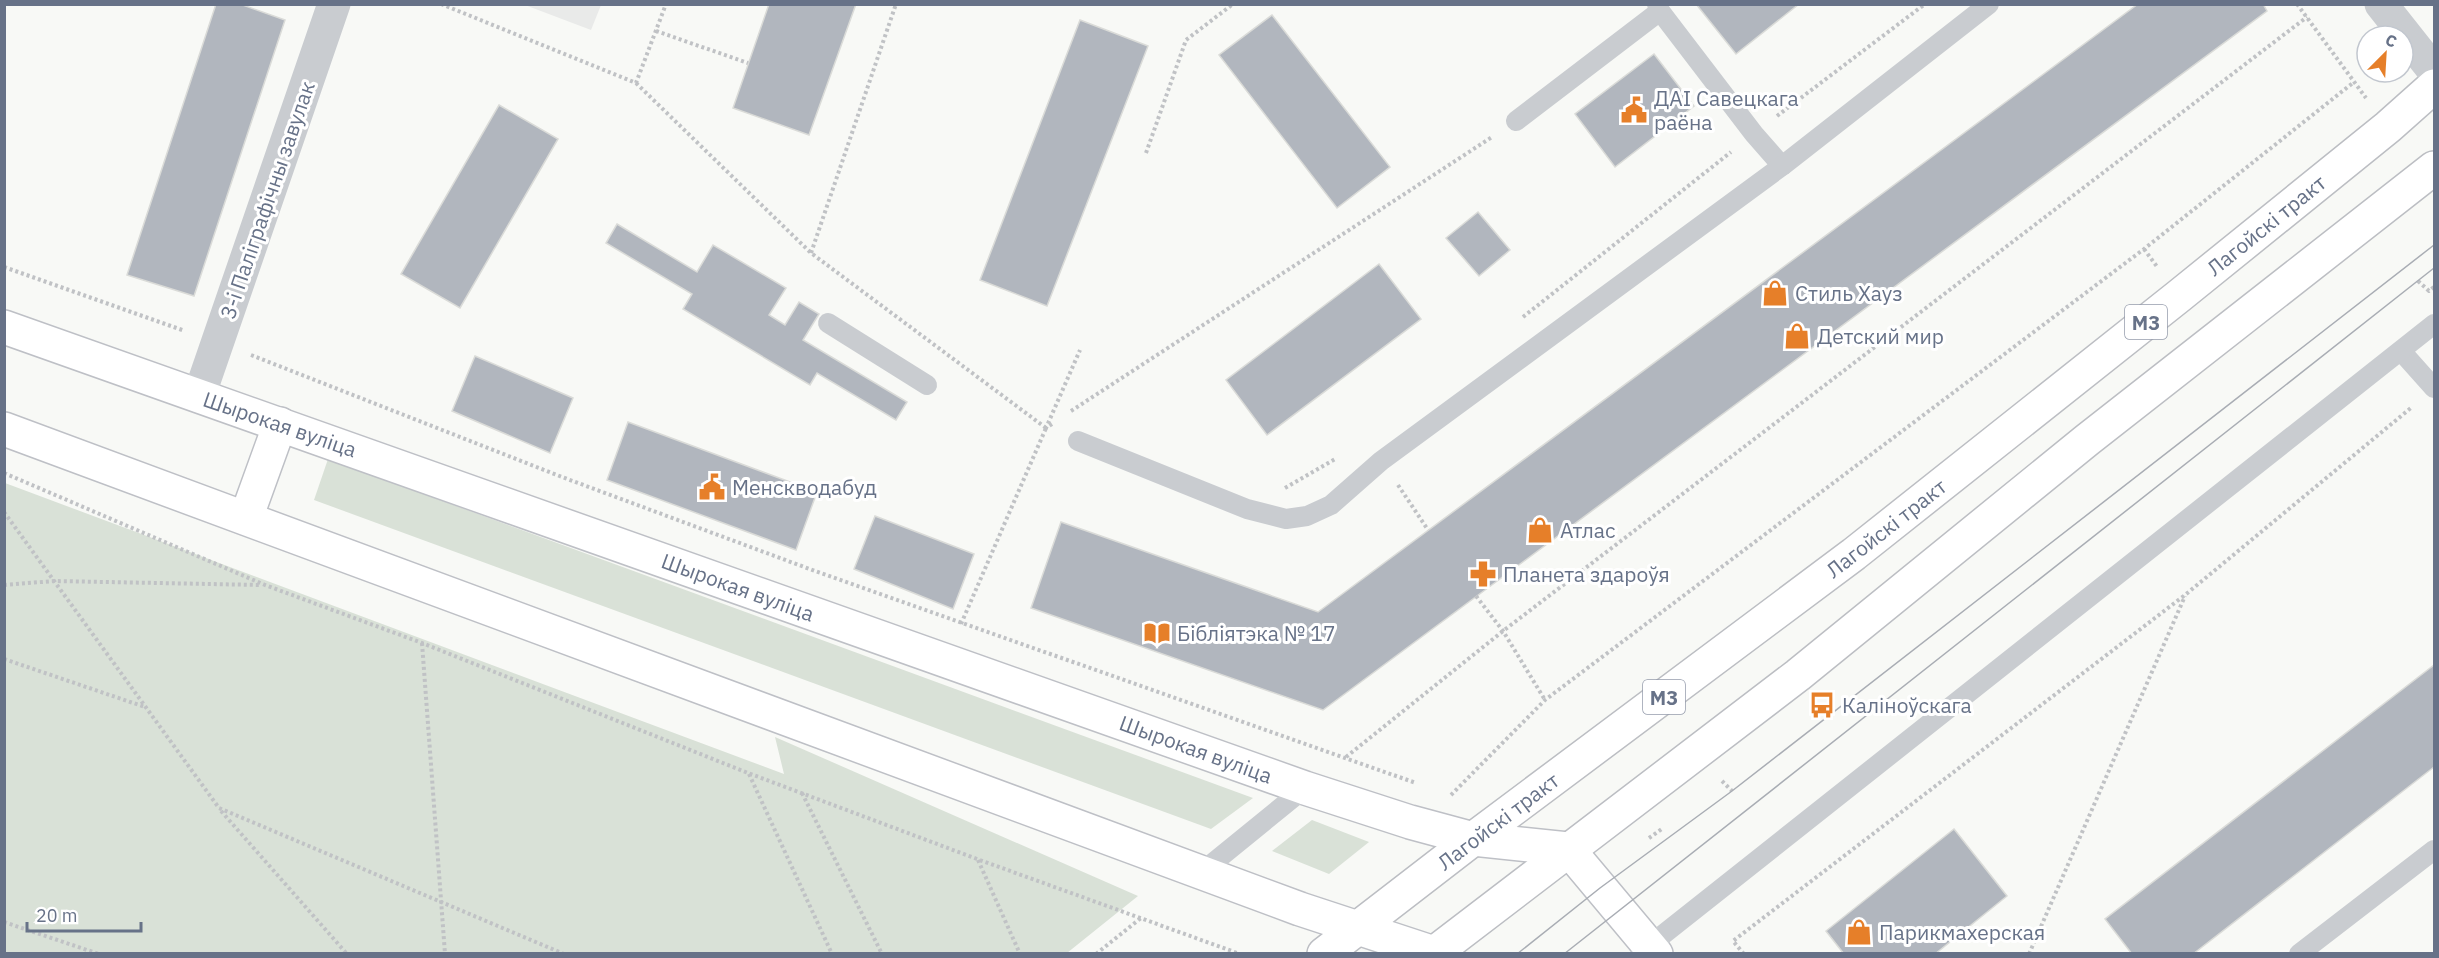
<svg xmlns="http://www.w3.org/2000/svg" width="2439" height="958" viewBox="0 0 2439 958" font-family="'IBM Plex Sans',sans-serif">
  <style>
    .built { fill: #e9eae9 }
    .green { fill: #d9e1d7 }
    .building { fill: #b1b6be; stroke: #dadbd8; stroke-width: 1.5 }
    .lines { fill: none; stroke-linecap: round; stroke-linejoin: round }
    .secondary-casing { stroke: #bec0c6; stroke-width: 36 }
    .primary-casing { stroke: #bcbec3; stroke-width: 36 }
    .path { stroke: #c0c2c5; stroke-width: 4; stroke-dasharray: 3 3; stroke-linecap: butt }
    .service { stroke: #c9ccd0; stroke-width: 20 }
    .minor { stroke: #c9ccd0; stroke-width: 33 }
    .tertiary { stroke: #c9ccd0; stroke-width: 33 }
    .secondary { stroke: #fff; stroke-width: 33 }
    .primary { stroke: #fff; stroke-width: 33 }
    .tram { stroke: #a9adb4; stroke-width: 1.5 }
    .labels { text-anchor: middle; dominant-baseline: central; stroke-width: 6; stroke-linejoin: round; paint-order: stroke }
    .shield { fill: #fff; stroke: #959cac; stroke-width: 1.5 }
    .shield-label { font-size: 20px; font-weight: bold; fill: #677288 }
    .poi-label { font-size: 21px; fill: #677288; stroke: #fff; text-anchor: start }
    .street-label { font-size: 21px; fill: #677288; stroke: #fff }
  </style>
  <rect width="100%" height="100%" fill="#f8f9f6"/>
  <polygon class="built" points="525,5 601,5 591,30"/>
  <g class="green">
    <polygon points="328,459 1253,798 1211,829 314,500"/>
    <polygon points="5,483 784,774 775,737 1138,896 1067,953 5,953"/>
    <polygon points="1312,820 1369,842 1329,874 1272,851"/>
  </g>
  <g class="building">
    <polygon points="216,4 240,4 285,20 194,296 127,275"/>
    <polygon points="769,4 856,4 809,135 733,108"/>
    <polygon points="1696,4 1799,4 1736,54"/>
    <polygon points="2138,4 2263,4 2267,11 1323,710 1031,608 1061,522 1318,612"/>
    <polygon points="1272,15 1390,167 1337,208 1219,55"/>
    <polygon points="1080,20 1148,46 1047,306 980,280"/>
    <polygon points="1654,54 1694,106 1615,167 1575,114"/>
    <polygon points="499,105 558,139 460,308 401,274"/>
    <polygon points="1478,212 1510,250 1479,276 1446,238"/>
    <polygon points="617,224 697,272 713,245 786,288 769,315 785,325 799,302 819,314 803,340 907,402 896,420 817,373 810,385 683,309 692,294 606,243"/>
    <polygon points="1379,264 1421,319 1267,435 1226,380"/>
    <polygon points="475,356 573,398 550,453 452,411"/>
    <polygon points="628,422 817,492 796,550 607,480"/>
    <polygon points="875,516 974,554 953,609 854,569"/>
    <polygon points="2434,665 2434,767 2193,954 2132,954 2105,919"/>
    <polygon points="1954,829 2007,896 1935,954 1844,954 1826,931"/>
  </g>
  <g class="lines">
    <g class="secondary-casing">
      <g id="secondary">
        <polyline points="4,327 1305,788 1410,822 1473,839 1568,849 1656,954"/>
        <polyline points="4,429 1300,909 1434,953"/>
        <polyline points="246,518 280,424"/>
      </g>
    </g>
    <g class="primary-casing">
      <g id="primary">
        <polyline points="1324,954 1473,839 1854,554 2179,296 2388,127 2434,86"/>
        <polyline points="1433,954 1798,675 2087,440 2434,168"/>
      </g>
    </g>
    <g class="path">
      <polyline points="441,4 636,83 666,4"/>
      <polyline points="2297,4 2366,98"/>
      <polyline points="656,31 748,63"/>
      <polyline points="636,83 811,253 1046,428"/>
      <polyline points="1777,116 1925,4"/>
      <polyline points="1146,153 1186,40 1233,4"/>
      <polyline points="2144,249 2158,268"/>
      <polyline points="811,253 896,4"/>
      <polyline points="4,267 185,331"/>
      <polyline points="2418,281 2429,291 2434,287"/>
      <polyline points="1523,317 1731,152"/>
      <polyline points="251,355 562,477 815,571 1416,783"/>
      <polyline points="1071,411 1492,137"/>
      <polyline points="1052,424 1046,428 1080,350"/>
      <polyline points="4,473 265,585 422,643 748,773 977,859 1240,954"/>
      <polyline points="1398,485 1428,530"/>
      <polyline points="1285,488 1335,459"/>
      <polyline points="4,512 219,808 564,954"/>
      <polyline points="4,585 54,581 261,585"/>
      <polyline points="1476,596 1503,631 1545,700"/>
      <polyline points="961,624 1046,428"/>
      <polyline points="422,643 445,954"/>
      <polyline points="4,659 145,707"/>
      <polyline points="1346,757 1503,631 2307,17"/>
      <polyline points="749,774 832,954"/>
      <polyline points="1722,781 1732,791"/>
      <polyline points="802,793 882,954"/>
      <polyline points="1451,795 1545,700 2144,249 2354,82"/>
      <polyline points="221,811 347,954"/>
      <polyline points="1649,838 1663,828"/>
      <polyline points="978,860 1020,954"/>
      <polyline points="4,922 99,954"/>
      <polyline points="1096,954 1141,918"/>
      <polyline points="1744,954 1733,941 2185,595 2412,407"/>
      <polyline points="2029,954 2185,596"/>
    </g>
    <g class="service">
      <polyline points="1657,4 1660,11 1754,134 1782,166"/>
      <polyline points="1516,121 1660,11"/>
      <polyline points="828,323 927,385"/>
      <polyline points="2401,351 2434,388"/>
      <polyline points="1078,441 1247,509 1286,519 1307,516 1331,505 1381,461 1782,166 1989,4"/>
      <polyline points="1203,871 1305,788"/>
      <polyline points="1641,952 2434,324"/>
      <polyline points="2299,954 2434,850"/>
    </g>
    <polyline class="minor" points="199,396 334,4"/>
    <polyline class="tertiary" points="2381,4 2434,71"/>
    <use href="#secondary" class="secondary"/>
    <use href="#primary" class="primary"/>
    <g class="tram">
      <polyline points="1517,954 1600,888 1732,791 2434,245"/>
      <polyline points="1564,954 2434,268"/>
    </g>
  </g>
  <defs>
    <g id="civic-bare" transform="scale(2.07)"><path d="M-.6-6.5H3V-4.5H.6V-3L4-1V1h2V6H-6V1h2V-1L-.6-3ZM-1.2 2.5V6h2.4V2.5Z" fill="#e67f29" stroke="#fff" stroke-width="2.5" paint-order="stroke"/></g>
    <g id="shop-bare" transform="scale(2.07)"><path d="M-5-2.5h2.3a2.7 3.5 0 0 1 5.4 0H5L5.5 6h-11ZM-1.5-2.5h3a1.5 2.3 0 0 0-3 0Z" fill="#e67f29" stroke="#fff" stroke-width="2.5" paint-order="stroke"/></g>
    <g id="pharmacy-bare" transform="scale(2.07)"><path d="M-2-6h4v4h4v4h-4v4h-4v-4h-4v-4h4Z" fill="#e67f29" stroke="#fff" stroke-width="2.5" paint-order="stroke"/></g>
    <g id="library-bare" transform="scale(2.07)"><path d="M-6-4Q-3-5.5-.7-3.5V5Q-3 3-6 4ZM6-4Q3-5.5 .7-3.5V5Q3 3 6 4Z" fill="#e67f29" stroke="#fff" stroke-width="2.5" paint-order="stroke"/></g>
    <g id="bus-bare" transform="scale(2.07)"><path d="M-5-6H5V4H4V6H2V4H-2V6H-4V4H-5ZM-3.5-4V0h7V-4ZM-3.5 1.2v1.5H-2V1.2ZM2 1.2v1.5H3.5V1.2Z" fill="#e67f29" stroke="#fff" stroke-width="2.5" paint-order="stroke"/></g>
  </defs>
  <g fill-rule="evenodd">
    <use href="#civic-bare" x="1634" y="110"/>
    <use href="#shop-bare" x="1775" y="293"/>
    <use href="#shop-bare" x="1797" y="336"/>
    <use href="#civic-bare" x="712" y="487"/>
    <use href="#shop-bare" x="1540" y="530"/>
    <use href="#pharmacy-bare" x="1483" y="574"/>
    <use href="#library-bare" x="1157" y="633"/>
    <use href="#bus-bare" x="1822" y="705"/>
    <use href="#shop-bare" x="1859" y="932"/>
  </g>
  <g class="labels">
    <g class="shield">
      <rect x="2125" y="305" width="42" height="34" rx="4.5"/>
      <rect x="1643" y="680" width="42" height="34" rx="4.5"/>
    </g>
    <g class="shield-label">
      <text x="2146" y="322">М3</text>
      <text x="1664" y="697">М3</text>
    </g>
    <g class="poi-label">
      <text x="1654" y="98">ДАІ Савецкага<tspan x="1654" dy="24">раёна</tspan></text>
      <text x="1795" y="293">Стиль Хауз</text>
      <text x="1817" y="336">Детский мир</text>
      <text x="732" y="487">Менскводабуд</text>
      <text x="1560" y="530">Атлас</text>
      <text x="1503" y="574">Планета здароўя</text>
      <text x="1177" y="633">Бібліятэка № 17</text>
      <text x="1842" y="705">Каліноўскага</text>
      <text x="1879" y="932">Парикмахерская</text>
    </g>
    <g class="street-label">
      <text transform="translate(267 200) rotate(-71)">3-і Паліграфічны завулак</text>
      <text transform="translate(2266 225) rotate(-39)">Лагойскі тракт</text>
      <text transform="translate(280 424) rotate(19)">Шырокая вуліца</text>
      <text transform="translate(1886 528) rotate(-38)">Лагойскі тракт</text>
      <text transform="translate(738 587) rotate(20)">Шырокая вуліца</text>
      <text transform="translate(1196 749) rotate(20)">Шырокая вуліца</text>
      <text transform="translate(1498 821) rotate(-37)">Лагойскі тракт</text>
    </g>
  </g>
  <rect width="2439" height="958" fill="none" stroke="#677288" stroke-width="12"/>
  <g transform="translate(2385 54) rotate(24)"><circle r="28" fill="#ffffff" stroke="#c2c7cf" stroke-width="1.5"/>
  <path d="M0-4.5L10 22L0 15L-10 22Z" fill="#e67f29"/>
  <text y="-9" font-size="16" font-weight="bold" text-anchor="middle" fill="#677288">С</text>
  </g>
  <path d="M27 922v9h114v-9" fill="none" stroke="#677288" stroke-width="3"/>
  <text x="36" y="922" font-size="18" fill="#677288" stroke="#ffffff" stroke-width="4.5" paint-order="stroke">20 m</text>
</svg>
